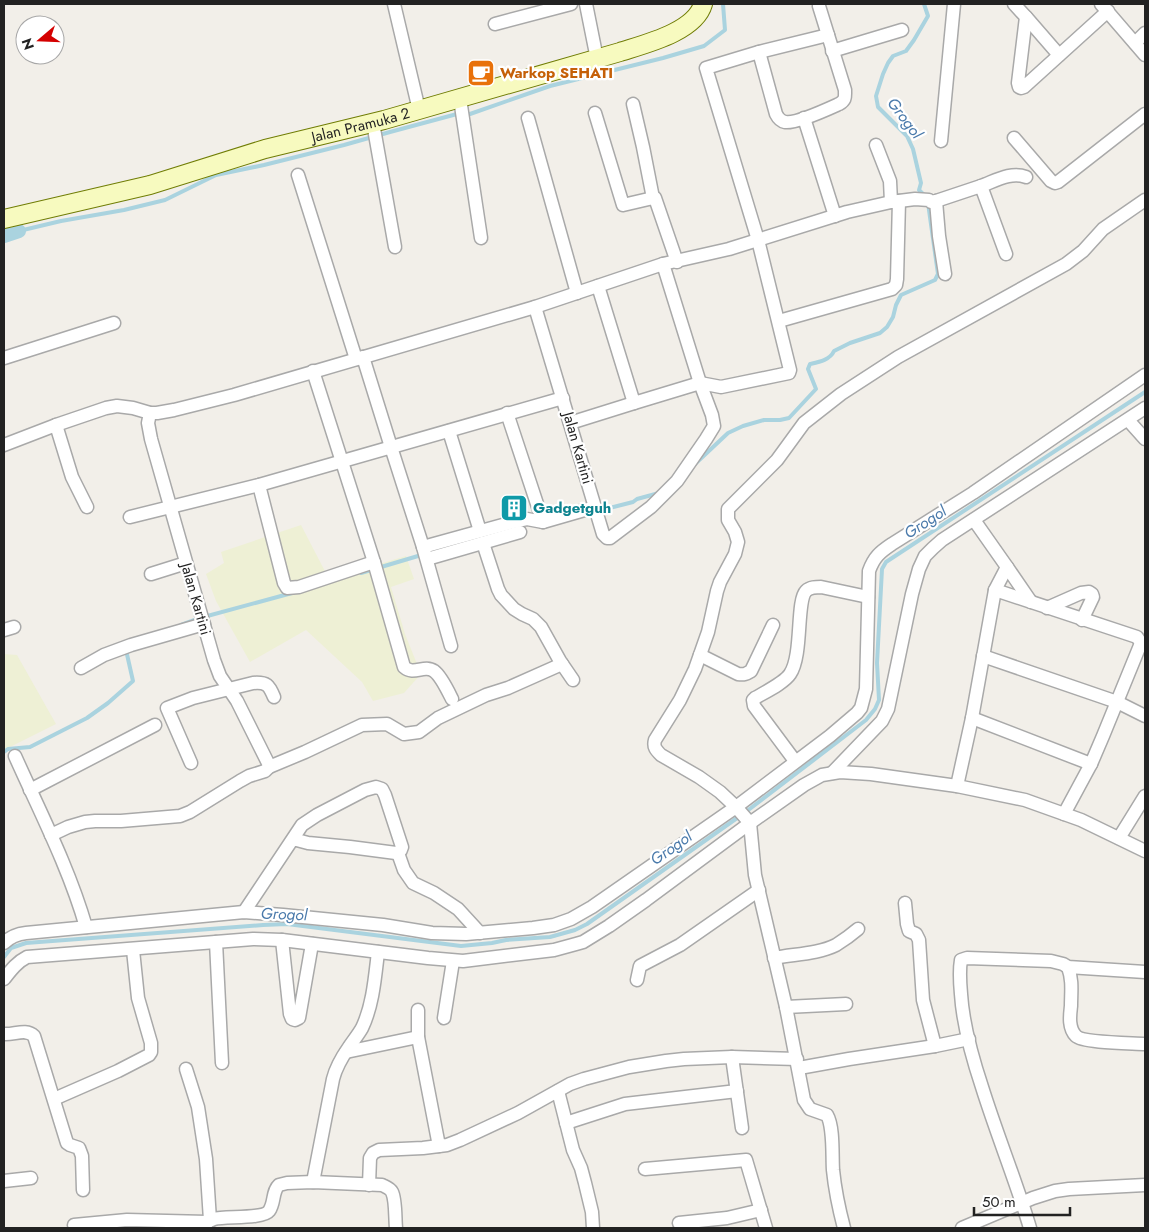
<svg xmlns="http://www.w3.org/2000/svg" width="1149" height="1232" viewBox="0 0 1149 1232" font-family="Jost,sans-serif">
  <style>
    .farmland { fill: #eef0d5 }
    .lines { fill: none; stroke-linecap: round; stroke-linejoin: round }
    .stream { stroke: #aad3df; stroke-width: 4 }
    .canal { stroke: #aad3df; stroke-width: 14 }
    .minor-casing { stroke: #a9a9a9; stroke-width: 15 }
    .secondary-casing { stroke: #707d05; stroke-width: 20 }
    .minor { stroke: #fff; stroke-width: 12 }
    .secondary { stroke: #f7fabf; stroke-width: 18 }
    .labels { text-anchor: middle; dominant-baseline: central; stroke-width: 4.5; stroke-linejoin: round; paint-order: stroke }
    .food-label { font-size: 15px; font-weight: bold; fill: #c56008; stroke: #fff; text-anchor: start }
    .street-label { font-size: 15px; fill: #222; stroke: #fff }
    .culture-label { font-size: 15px; font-weight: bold; fill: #0d838f; stroke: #fff; text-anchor: start }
    .water-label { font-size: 16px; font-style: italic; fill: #4a7aab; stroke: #fff }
  </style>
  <rect width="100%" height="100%" fill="#f2efe9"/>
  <g class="farmland">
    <polygon points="301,525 329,579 406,556 414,579 391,587 405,634 421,674 404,693 373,701 362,682 306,630 250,662 216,601 206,574 224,563 221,552"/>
    <polygon points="4,654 17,655 56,724 4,750"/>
  </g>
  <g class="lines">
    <g class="stream">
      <polyline points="924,195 919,190 921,183 913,149 907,136 878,107 876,96 883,74 888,63 893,56 906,51 914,40 928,16 924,4"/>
      <polyline points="19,231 61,221 124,210 165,200 216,175 264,165 344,145 390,132 457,114 470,114 550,86 663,58 704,46 725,30 723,4"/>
      <path d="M695,464L728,433L743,426L764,420H780L789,418L816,389L808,369L810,364C819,362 830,360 834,351L850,343L880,333L887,327L893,317L896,305L901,295L935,280L938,274L928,203"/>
      <polyline points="598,511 633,502 637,499 659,493"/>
      <polyline points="361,573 418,556"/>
      <polyline points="181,625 200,618 292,593"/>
      <polyline points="4,752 8,749 30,747 87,718 108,703 133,681 126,650"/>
      <polyline points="4,957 11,948 26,943 263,925 287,924 461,946 492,943 506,940 550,937 575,930 587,924 747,811 866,720 875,709 879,700 877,663 882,569 886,562 1145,392"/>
    </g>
    <polyline class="canal" points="4,236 19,231"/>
    <g class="minor-casing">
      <g id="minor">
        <polyline points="394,4 419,110"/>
        <polyline points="586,4 597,59"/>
        <polyline points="1014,4 1026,17 1018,83 1019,87 1021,88 1024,87 1108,11"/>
        <polyline points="1101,4 1145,55"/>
        <polyline points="1026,17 1059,55"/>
        <polyline points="495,24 571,4"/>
        <polyline points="1135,43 1145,33"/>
        <polyline points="832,51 902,30"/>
        <path d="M759,52L776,114C778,118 780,121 785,122C796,124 828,109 839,104C846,100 845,97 845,90L819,6"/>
        <polyline points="460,99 481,238"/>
        <polyline points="633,104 643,147 653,198"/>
        <polyline points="595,113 623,205 653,198 655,198 677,262"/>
        <polyline points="528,118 577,293"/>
        <polyline points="804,118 835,216"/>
        <polyline points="373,123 395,247"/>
        <polyline points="1014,138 1051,181 1055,183 1058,182 1145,114"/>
        <polyline points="941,141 954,4"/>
        <polyline points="876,145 890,181 891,202"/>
        <polyline points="298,175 356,359"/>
        <path d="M981,186C995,181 1011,171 1026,177"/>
        <polyline points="936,201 939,236 945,274"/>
        <polyline points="598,286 634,403 700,383 721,387 789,373 790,370 758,240 706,68 759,52 828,35"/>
        <polyline points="535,307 603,534 607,538 610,538 651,507 677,481 706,439 714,426 712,415 700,383 663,264"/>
        <polyline points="779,321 892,289 896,285 897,279 899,201"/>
        <polyline points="363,357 391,447 423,547 451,646"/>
        <polyline points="4,358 114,323"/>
        <path d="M313,371L374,562L404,667C414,676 424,664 434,671C441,676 448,691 452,699"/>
        <polyline points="507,413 543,522"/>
        <polyline points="1128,420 1145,439"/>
        <polyline points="570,423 634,403"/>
        <polyline points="56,425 72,477 87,507"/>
        <polyline points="449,431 480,531"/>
        <polyline points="4,445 56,425 106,408 117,406 133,408 150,413 157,413 174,410 234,395 535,307 663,264 729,249 847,212 891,202 915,199 929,200 931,202 936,201 981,186 1006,254"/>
        <polyline points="259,485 284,583 287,588 299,587 374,562"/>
        <polyline points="130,517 259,485 563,398"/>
        <polyline points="483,543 498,589 501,595 514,609 522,614 533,619 541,627 560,661 573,680"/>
        <polyline points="423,547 517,521 527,519 543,522 595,507"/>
        <polyline points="427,559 520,532"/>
        <polyline points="1007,567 1031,602"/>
        <polyline points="151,574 186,563"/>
        <polyline points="995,590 1137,637 1141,643 1103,736 1091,764 1064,814"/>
        <polyline points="1047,608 1081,593 1089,592 1092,594 1093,597 1082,620"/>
        <polyline points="4,630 14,627"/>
        <path d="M700,655L738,674C744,675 746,674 751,671L773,625"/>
        <polyline points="983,656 1117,702 1145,716"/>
        <polyline points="81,668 104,655 131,645 204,624"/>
        <polyline points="972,718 1091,764"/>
        <path d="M15,756C40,812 69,868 86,927"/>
        <path d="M795,761L757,710L754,706L753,700L755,698C765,692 784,683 790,674C803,655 796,601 806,591C810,587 816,587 821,587L868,597"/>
        <path d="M191,763L167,708L193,698L253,683C267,682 269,685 274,697"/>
        <polyline points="269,767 305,752 362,725 387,724 404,734 419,732 438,718 486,695 508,688 562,664"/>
        <polyline points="832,773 882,721 888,709 912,594 919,569 925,556 933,548 942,540 1145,408"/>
        <polyline points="957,786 972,718 995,590 1007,567 974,520"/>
        <polyline points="30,790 155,725"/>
        <polyline points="51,835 68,827 85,822 95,821 121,821 180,816 190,812 240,781 249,776 265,771 269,767 268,763 237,701 220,676 214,660 151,439 148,423 150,413"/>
        <polyline points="1119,838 1145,796"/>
        <polyline points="398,853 404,870 413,883 434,893 458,909 480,933"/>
        <polyline points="905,903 907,924 909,931 916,934 919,940 923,1000 935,1046"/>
        <path d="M244,912L302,825L317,815L365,790L376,787L382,789L385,795L402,847C401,851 399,853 396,853L350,847L308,843L293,839"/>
        <polyline points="282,940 290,1014 292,1019 295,1020 299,1018 312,944"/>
        <polyline points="216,942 222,1063"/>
        <path d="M4,943C10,937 17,934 26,933L244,912L283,915L383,925L432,933L466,934L533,928L554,925L571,919L592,907L736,807L830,736L857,713L861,708L866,689L869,571C874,557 880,552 892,544L973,493L1145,375"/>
        <path d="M774,958C794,954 818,954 836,945C844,940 851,935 858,929"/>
        <path d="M1068,967C1073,981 1071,992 1071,1006C1070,1015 1068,1028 1076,1036C1083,1043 1133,1043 1145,1044"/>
        <path d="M4,979C11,970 17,962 27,957L253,939L282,940L428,958L463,961L554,950L576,944L583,942L609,926L646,900L750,823L804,785L822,775L840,772L871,774L957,786L1025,800L1081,820L1145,851"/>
        <polyline points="637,980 640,966 680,945 759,890"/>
        <polyline points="786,1007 846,1004"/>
        <polyline points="418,1010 418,1037 439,1146"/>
        <polyline points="444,1018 453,961"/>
        <path d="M4,1034C14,1035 26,1028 34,1036L67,1143L70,1145L79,1148L82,1156L83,1190"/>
        <polyline points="346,1052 418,1037"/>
        <polyline points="732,1057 742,1128"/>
        <polyline points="799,1068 849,1059 935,1046 969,1039"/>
        <polyline points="186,1069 198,1107 206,1159 210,1220"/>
        <polyline points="558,1091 573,1150 581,1168 585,1183 592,1212 593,1228"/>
        <polyline points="54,1099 118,1071 149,1055 151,1052 151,1043 138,998 133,950"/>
        <polyline points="566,1123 625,1104 737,1091"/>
        <polyline points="645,1169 746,1160 766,1228"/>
        <polyline points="4,1181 31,1178"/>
        <path d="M313,1182L333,1079C336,1067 342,1057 349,1047C353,1041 358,1035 362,1028C373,1005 375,977 378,952"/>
        <polyline points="369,1185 370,1158 373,1153 379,1150 423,1148 447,1145 460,1140 518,1113 570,1084 584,1079 629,1067 666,1061 684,1059 732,1057 797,1059"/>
        <polyline points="679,1223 727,1218 761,1210"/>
        <polyline points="74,1225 127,1220 207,1222"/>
        <path d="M205,1228L207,1222L214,1219C225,1216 263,1219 269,1211C275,1203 272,1191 279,1185L287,1183L313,1182L382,1185C386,1187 390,1188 392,1192C396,1200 395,1219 396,1228"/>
        <path d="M844,1228C839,1209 835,1190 833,1170C832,1156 834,1127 827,1115L810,1109L804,1100L786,1007L755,875L750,823L736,807L720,792L699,777L661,755C656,750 653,747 655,740L680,700L695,669L708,632L717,591L720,582L735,554L738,542L735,532L728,520V509L777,460L804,423L841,394L898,357L1066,264L1083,251L1103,229L1145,200"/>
        <polyline points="962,1228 1033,1198 1055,1191 1069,1189 1145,1185"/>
        <path d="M1030,1228C1016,1181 997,1135 982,1087C972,1057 963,1026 961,994C960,983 959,971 961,960L967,958L1051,961L1063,964L1068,967L1145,972"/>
      </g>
    </g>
    <g class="secondary-casing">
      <g id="secondary">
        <path id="s1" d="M4,219L150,185L265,149L384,120L620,52C645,44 695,32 703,4"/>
      </g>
    </g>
    <use href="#minor" class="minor"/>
    <use href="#secondary" class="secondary"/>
  </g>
  <defs>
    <g id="cafe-square" transform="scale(1.4375)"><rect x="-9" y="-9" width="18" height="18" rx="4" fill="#e8710a" stroke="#fff"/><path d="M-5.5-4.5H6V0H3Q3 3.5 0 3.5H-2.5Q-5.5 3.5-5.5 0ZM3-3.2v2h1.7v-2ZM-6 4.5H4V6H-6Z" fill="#fff"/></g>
    <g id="building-square" transform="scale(1.4375)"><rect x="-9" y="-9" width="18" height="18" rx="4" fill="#0f9aa8" stroke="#fff"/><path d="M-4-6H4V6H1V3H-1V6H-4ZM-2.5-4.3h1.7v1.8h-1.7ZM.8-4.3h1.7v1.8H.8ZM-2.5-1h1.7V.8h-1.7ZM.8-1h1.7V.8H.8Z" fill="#fff"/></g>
  </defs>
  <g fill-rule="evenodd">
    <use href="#cafe-square" x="481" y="73"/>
    <use href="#building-square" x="514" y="508"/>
  </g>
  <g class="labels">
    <g class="food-label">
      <text x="500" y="73">Warkop SEHATI</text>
    </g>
    <g class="street-label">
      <text stroke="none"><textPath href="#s1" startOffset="369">Jalan Pramuka 2</textPath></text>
      <text transform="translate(578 448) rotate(74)">Jalan Kartini</text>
      <text transform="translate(196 599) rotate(74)">Jalan Kartini</text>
    </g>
    <g class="culture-label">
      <text x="533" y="508">Gadgetguh</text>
    </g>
    <g class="water-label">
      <text transform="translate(905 118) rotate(53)">Grogol</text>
      <text transform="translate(925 522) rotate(-33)">Grogol</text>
      <text transform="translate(671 848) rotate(-35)">Grogol</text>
      <text transform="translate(284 914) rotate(2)">Grogol</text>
    </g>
  </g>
  <rect width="1149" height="1232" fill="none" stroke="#222222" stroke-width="10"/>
  <g transform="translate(40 40) rotate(251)"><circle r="24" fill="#ffffff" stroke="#a7a7a7"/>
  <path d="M0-4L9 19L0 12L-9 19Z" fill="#d40000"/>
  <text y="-8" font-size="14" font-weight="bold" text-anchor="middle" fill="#222222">N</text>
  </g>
  <path d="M974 1207v8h96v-8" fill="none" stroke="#222222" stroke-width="2.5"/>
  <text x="982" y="1207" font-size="15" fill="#222222" stroke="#ffffff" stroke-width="4" paint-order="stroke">50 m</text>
</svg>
